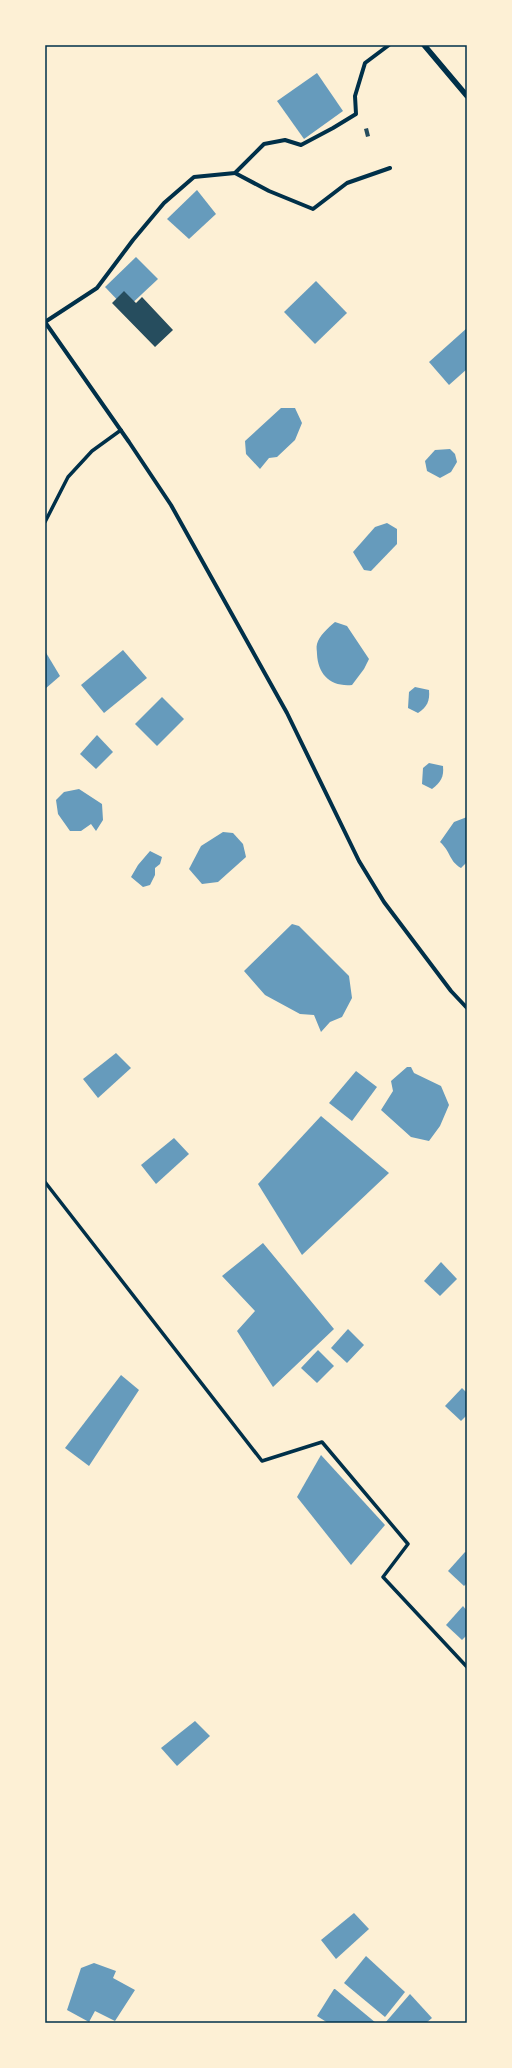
<svg xmlns="http://www.w3.org/2000/svg" width="512" height="2068" viewBox="0 0 512 2068" font-family="'Space Grotesk',sans-serif">
  <style>
    .water { fill: #669bbc }
    .building { fill: #264d5e }
    .lines { fill: none; stroke-linecap: round; stroke-linejoin: round }
    .minor { stroke: #003049; stroke-width: 3.5 }
    .tertiary { stroke: #003049; stroke-width: 4 }
    .trunk { stroke: #003049; stroke-width: 5.5 }
    .neatline { fill: none; stroke: #003049; stroke-width: 1.5 }
  </style>
  <rect width="100%" height="100%" fill="#fdf0d5"/>
  <g class="water">
    <polygon points="317,73 343,111 304,139 277,101"/>
    <polygon points="197,190 216,214 189,239 167,219"/>
    <polygon points="136,257 158,279 126,309 105,287"/>
    <polygon points="316,281 347,313 315,344 284,312"/>
    <polygon points="467,328 467,369 449,385 429,362"/>
    <polygon points="281,408 295,408 302,423 295,440 277,457 269,458 260,469 246,454 245,441"/>
    <polygon points="450,449 455,454 457,462 451,472 440,478 427,471 425,461 435,450"/>
    <polygon points="387,523 397,529 397,544 371,571 364,570 353,552 375,527"/>
    <path d="M335,622L347,626L369,659L364,669L352,685C330,687 318,674 317,654C317,651 316,647 317,644C319,636 328,628 335,622Z"/>
    <polygon points="123,650 147,678 104,713 81,685"/>
    <polygon points="45,651 60,676 45,689"/>
    <path d="M415,687L429,690C430,701 427,707 418,713L408,708L409,692Z"/>
    <polygon points="162,697 184,719 157,746 135,724"/>
    <polygon points="97,735 113,752 96,769 80,754"/>
    <path d="M429,763L443,766C444,777 441,782 432,789L422,784L423,768Z"/>
    <polygon points="79,789 102,804 103,820 96,831 91,824 81,831 70,831 58,814 56,800 64,792"/>
    <path d="M467,817V862L461,868C449,861 451,852 440,842L454,822Z"/>
    <polygon points="223,832 233,833 243,844 246,857 218,882 202,884 189,869 201,846"/>
    <polygon points="150,851 162,857 160,864 155,868 155,875 150,885 143,887 131,877 138,865"/>
    <polygon points="292,924 299,926 349,976 352,998 342,1017 330,1022 321,1032 314,1015 300,1014 265,995 244,971"/>
    <polygon points="116,1053 131,1068 98,1098 83,1079"/>
    <polygon points="407,1067 411,1067 414,1073 441,1086 449,1105 440,1126 429,1141 411,1137 381,1110 393,1091 391,1081"/>
    <polygon points="356,1071 377,1087 352,1121 329,1103"/>
    <polygon points="321,1116 389,1173 302,1255 258,1184"/>
    <polygon points="174,1138 189,1154 156,1184 141,1165"/>
    <polygon points="263,1243 334,1329 273,1387 237,1331 255,1311 222,1276"/>
    <polygon points="441,1262 457,1279 440,1296 424,1281"/>
    <polygon points="348,1329 364,1345 347,1363 331,1348"/>
    <polygon points="318,1350 334,1366 317,1383 301,1368"/>
    <polygon points="121,1375 139,1390 89,1466 65,1448"/>
    <polygon points="462,1388 467,1393 467,1415 461,1421 445,1406"/>
    <polygon points="321,1455 385,1525 351,1565 297,1497"/>
    <polygon points="465,1552 467,1553 467,1583 464,1586 448,1571"/>
    <polygon points="463,1606 467,1611 467,1635 462,1640 446,1625"/>
    <polygon points="195,1721 210,1736 177,1766 161,1748"/>
    <polygon points="354,1913 369,1929 336,1959 321,1940"/>
    <polygon points="366,1956 405,1992 385,2017 344,1983"/>
    <polygon points="94,1963 116,1971 113,1978 135,1990 115,2021 95,2011 89,2022 67,2010 81,1968"/>
    <polygon points="334,1989 335,1989 376,2023 328,2023 317,2016"/>
    <polygon points="410,1994 432,2018 426,2023 385,2023"/>
  </g>
  <g class="building">
    <polygon points="368,128 370,136 366,137 364,129"/>
    <polygon points="124,291 136,303 142,297 173,330 155,347 112,303"/>
  </g>
  <g class="lines">
    <g class="minor">
      <polyline points="45,522 68,477 92,451 121,430"/>
      <polyline points="45,1182 262,1461 322,1442 408,1544 383,1577 467,1667"/>
    </g>
    <g class="tertiary">
      <polyline points="235,173 269,191 313,209 347,183 390,168"/>
      <polyline points="45,322 129,442 171,505 287,713 359,861 384,902 451,991 467,1008"/>
      <polyline points="45,322 97,288 133,240 164,203 194,177 235,173 264,144 285,140 301,145 333,128 356,114 355,96 365,63 389,45"/>
    </g>
    <polyline class="trunk" points="424,45 467,96"/>
  </g>
  <rect width="512" height="2068" fill="none" stroke="#fdf0d5" stroke-width="92"/>
  <rect x="46" y="46" width="420" height="1976" class="neatline"/>
</svg>
